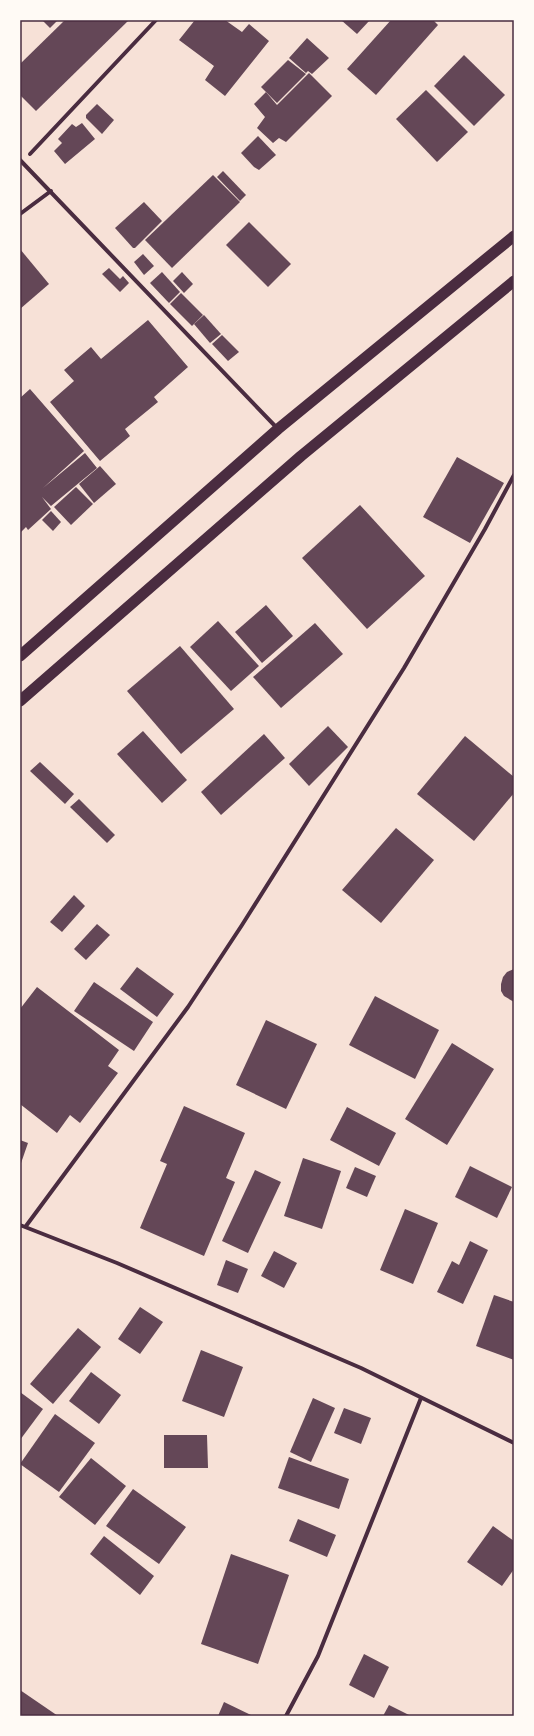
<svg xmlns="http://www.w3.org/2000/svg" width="534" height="1736" viewBox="0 0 534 1736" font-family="Helvetica,sans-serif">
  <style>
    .building { fill: #644757 }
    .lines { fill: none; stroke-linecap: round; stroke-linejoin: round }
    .minor { stroke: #4a2c40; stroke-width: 4 }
    .trunk { stroke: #4a2c40; stroke-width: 11 }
    .neatline { fill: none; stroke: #4a2c40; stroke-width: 1.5 }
  </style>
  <rect width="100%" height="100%" fill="#f7e1d7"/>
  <g class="building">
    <polygon points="42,20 58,20 50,28"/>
    <polygon points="65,20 129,20 36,111 20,95 20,64"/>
    <polygon points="195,20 225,20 242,32 249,24 269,41 225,96 205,80 214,66 179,40"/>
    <polygon points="341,20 370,20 357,34"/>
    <polygon points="391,20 433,20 438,25 376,95 347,69"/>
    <polygon points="307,38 329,58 312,74 308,71 306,73 289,58"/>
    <polygon points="464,55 505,95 474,126 434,86"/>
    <polygon points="288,60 306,74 277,103 261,87"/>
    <polygon points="309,73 332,96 286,142 279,138 273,143 257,128 265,117 254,104 266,92 277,105"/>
    <polygon points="426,90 468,132 437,162 396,119"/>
    <polygon points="97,104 114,120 102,134 86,118 86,115"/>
    <polygon points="82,123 95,139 65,164 54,151 62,143 58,139 72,124 76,127"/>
    <polygon points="258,136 276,155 259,170 254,167 241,153"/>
    <polygon points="223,171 246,195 240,201 217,177"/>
    <polygon points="213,175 240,202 172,268 145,240"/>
    <polygon points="144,202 162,221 135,248 133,248 115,228"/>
    <polygon points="249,222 291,264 268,287 226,245"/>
    <polygon points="20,249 49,284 20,309"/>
    <polygon points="143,254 154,266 144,275 134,262"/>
    <polygon points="109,268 120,279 123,276 129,283 120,292 102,274"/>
    <polygon points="162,272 180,292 169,303 150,283"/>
    <polygon points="182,272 193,284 184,293 173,281"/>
    <polygon points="181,293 203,315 192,326 170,304"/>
    <polygon points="204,315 221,334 210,343 194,324"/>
    <polygon points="148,320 188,367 154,397 158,402 125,429 130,436 100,461 50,402 74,381 64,370 91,347 101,359"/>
    <polygon points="222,335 239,352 228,361 212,344"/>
    <polygon points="30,389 84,451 43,488 85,453 97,468 51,506 42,497 51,509 28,530 26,527 20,533 20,398"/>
    <polygon points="457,457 504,483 470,543 423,517"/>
    <polygon points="100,466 116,484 94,503 79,484"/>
    <polygon points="76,487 93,504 71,525 54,507"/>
    <polygon points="360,505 425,576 367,629 302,558"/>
    <polygon points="51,511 61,522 53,531 42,520"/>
    <polygon points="266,605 293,636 262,663 235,632"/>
    <polygon points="218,621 259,666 231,691 190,647"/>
    <polygon points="315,623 343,654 281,708 253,677"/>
    <polygon points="180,646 234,709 181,754 127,691"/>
    <polygon points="328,726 348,747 309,786 289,764"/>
    <polygon points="143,731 187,780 162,803 117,754"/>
    <polygon points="264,734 285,758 221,815 201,792"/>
    <polygon points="465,736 514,777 514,793 474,841 417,794"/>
    <polygon points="40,762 74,794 65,804 30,771"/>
    <polygon points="79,799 115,835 107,843 70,807"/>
    <polygon points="396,828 434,860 381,923 342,890"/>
    <polygon points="74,895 85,906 62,932 50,922"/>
    <polygon points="97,924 110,935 86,960 74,949"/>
    <polygon points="137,967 174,994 157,1017 120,989"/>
    <polygon points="514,969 514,1002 504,996 501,991 501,984 503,977 507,972"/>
    <polygon points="94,982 153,1022 134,1051 74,1011"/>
    <polygon points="37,987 119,1050 108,1066 118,1073 80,1123 70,1115 57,1133 20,1104 20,1009"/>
    <polygon points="375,996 439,1030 415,1079 349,1045"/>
    <polygon points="266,1020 317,1044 286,1109 236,1085"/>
    <polygon points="452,1043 494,1069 447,1145 405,1119"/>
    <polygon points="184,1106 245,1133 226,1178 235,1182 204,1256 140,1228 167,1164 160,1161"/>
    <polygon points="347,1107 396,1133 379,1166 330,1140"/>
    <polygon points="20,1140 28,1143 20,1166"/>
    <polygon points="303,1158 341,1171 322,1229 284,1216"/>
    <polygon points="470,1166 512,1187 497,1218 455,1197"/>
    <polygon points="355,1167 376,1176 367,1197 346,1188"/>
    <polygon points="255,1170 281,1182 248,1253 222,1241"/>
    <polygon points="405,1209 438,1223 413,1284 380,1270"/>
    <polygon points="470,1241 488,1250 463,1304 437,1292 452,1261 459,1265"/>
    <polygon points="274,1251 297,1263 284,1288 261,1276"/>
    <polygon points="226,1260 248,1269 238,1293 217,1285"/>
    <polygon points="494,1295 514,1302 514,1360 476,1346"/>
    <polygon points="140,1307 163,1322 140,1354 118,1339"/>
    <polygon points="78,1328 101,1347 53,1404 30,1384"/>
    <polygon points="201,1350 243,1367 224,1417 182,1401"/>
    <polygon points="91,1372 121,1395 99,1424 69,1401"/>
    <polygon points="20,1392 43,1409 20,1440"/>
    <polygon points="313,1398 335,1408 311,1462 290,1452"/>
    <polygon points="344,1408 371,1418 361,1444 334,1433"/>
    <polygon points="55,1414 95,1443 59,1492 20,1464"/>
    <polygon points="164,1435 207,1435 208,1468 164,1468"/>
    <polygon points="289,1457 349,1479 339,1509 278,1488"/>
    <polygon points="91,1458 126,1486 95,1525 59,1497"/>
    <polygon points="133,1489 186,1527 159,1564 106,1526"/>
    <polygon points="298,1519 336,1535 327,1557 289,1541"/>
    <polygon points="493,1526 514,1541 514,1569 502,1586 467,1562"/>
    <polygon points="104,1536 154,1576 140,1595 90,1554"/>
    <polygon points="231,1554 289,1575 258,1664 201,1644"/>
    <polygon points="364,1654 389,1667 374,1698 349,1685"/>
    <polygon points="20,1690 58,1716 20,1716"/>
    <polygon points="224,1702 253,1716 218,1716"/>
    <polygon points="389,1705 411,1716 383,1716"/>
  </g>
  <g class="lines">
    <g class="minor">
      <polyline points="30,154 156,20"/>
      <polyline points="20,160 277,428"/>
      <polyline points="20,214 51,191"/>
      <polyline points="20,1225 117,1263 361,1368 514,1443"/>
      <polyline points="26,1226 188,1007 242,925 404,668 485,529 514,475"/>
      <polyline points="286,1716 318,1656 421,1398"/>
    </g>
    <g class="trunk">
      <polyline points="20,656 278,429 514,236"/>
      <polyline points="20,701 301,456 514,281"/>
    </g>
  </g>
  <rect width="534" height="1736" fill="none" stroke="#fffaf5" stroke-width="42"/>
  <rect x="21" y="21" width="492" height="1694" class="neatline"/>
</svg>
